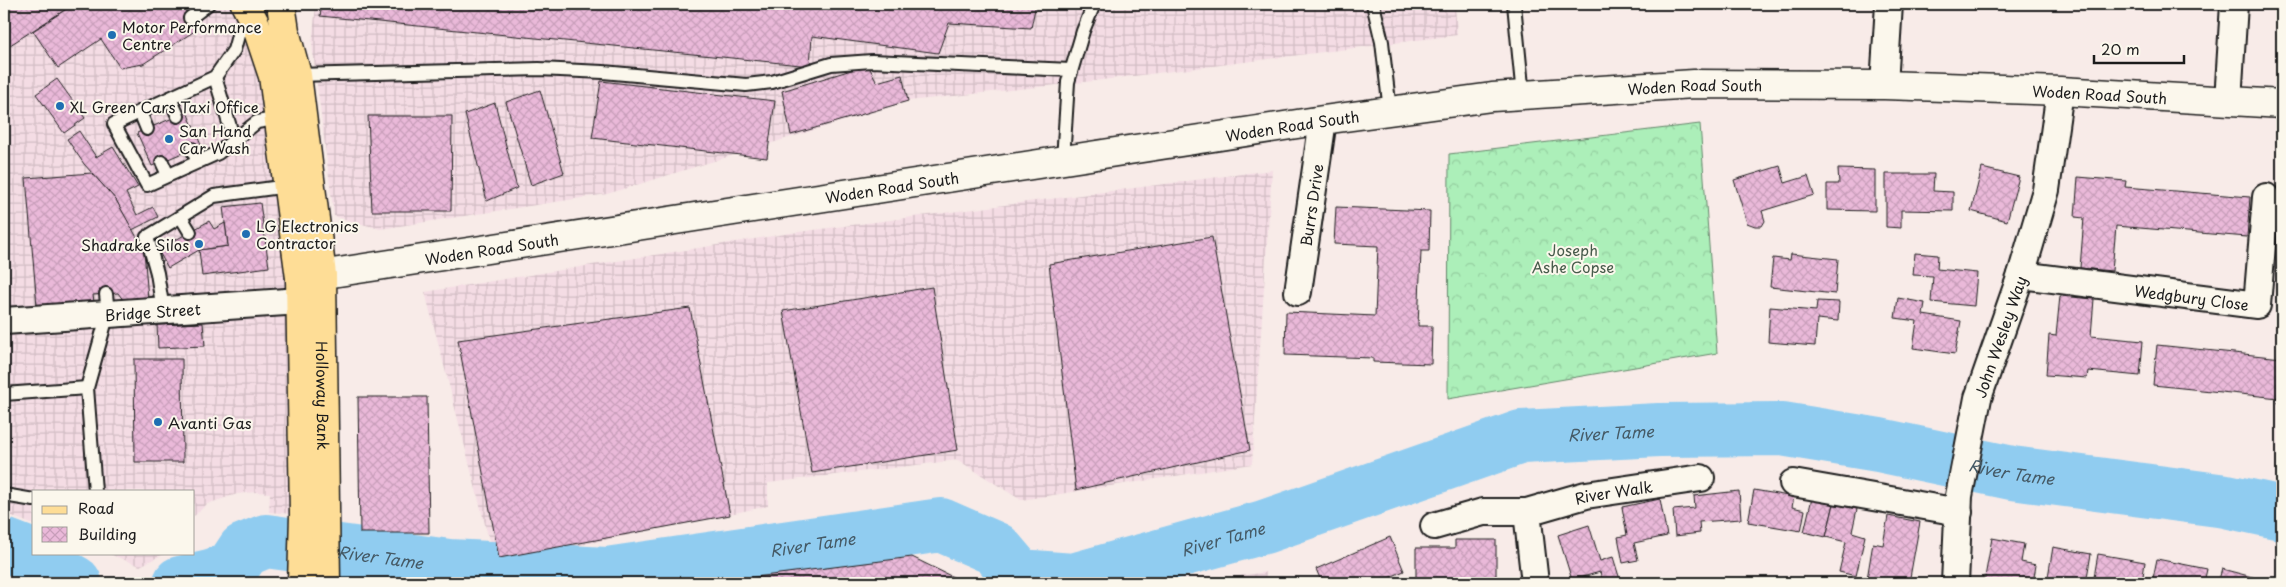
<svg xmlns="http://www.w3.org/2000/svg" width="2286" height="587" viewBox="0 0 2286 587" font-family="'Playpen Sans',sans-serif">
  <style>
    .industrial { fill: url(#industrial-grid) }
    .forest { fill: url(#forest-crowns); stroke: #64866a }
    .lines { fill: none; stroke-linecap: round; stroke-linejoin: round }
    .river { stroke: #90ccf0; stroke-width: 54 }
    .building { fill: url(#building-cross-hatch); stroke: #1c1c1c }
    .service-casing { stroke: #1c1c1c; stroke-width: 16 }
    .minor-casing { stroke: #1c1c1c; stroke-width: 30 }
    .tertiary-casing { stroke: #1c1c1c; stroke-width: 31 }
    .primary-casing { stroke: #1c1c1c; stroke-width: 31 }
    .service { stroke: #fbf7ec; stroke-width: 12 }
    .minor { stroke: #fbf7ec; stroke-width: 26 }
    .tertiary { stroke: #fbf7ec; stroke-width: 28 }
    .primary { stroke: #fedd96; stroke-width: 28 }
    .poi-dot { fill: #1f6fb2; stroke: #fbf7ec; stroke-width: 2 }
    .labels { text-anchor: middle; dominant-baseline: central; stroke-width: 4; stroke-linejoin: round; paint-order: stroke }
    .poi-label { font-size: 15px; fill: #1c1c1c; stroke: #fbf7ec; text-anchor: start }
    .street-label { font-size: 15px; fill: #1c1c1c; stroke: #fbf7ec }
    .park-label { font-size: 15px; fill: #475b4b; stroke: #fbf7ec }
    .water-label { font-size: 16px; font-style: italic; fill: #455a66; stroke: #fbf7ec }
  </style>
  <defs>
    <pattern id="industrial-grid" width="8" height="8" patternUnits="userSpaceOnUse" patternTransform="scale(1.25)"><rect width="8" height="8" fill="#f4dce4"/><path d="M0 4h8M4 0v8" fill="none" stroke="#d1bcc3"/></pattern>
    <pattern id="forest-crowns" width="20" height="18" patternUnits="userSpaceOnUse" patternTransform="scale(1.25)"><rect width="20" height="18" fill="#acefb9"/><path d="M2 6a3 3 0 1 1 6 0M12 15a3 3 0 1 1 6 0" fill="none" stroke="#93cc9e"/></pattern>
    <pattern id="building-cross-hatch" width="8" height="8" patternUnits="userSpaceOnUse" patternTransform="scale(1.25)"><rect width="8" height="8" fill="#eab9d9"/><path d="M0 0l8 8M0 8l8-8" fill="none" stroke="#c89eba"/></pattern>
  </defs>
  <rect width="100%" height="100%" fill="#f8ebe8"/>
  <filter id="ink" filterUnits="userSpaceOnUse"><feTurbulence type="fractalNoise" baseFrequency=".02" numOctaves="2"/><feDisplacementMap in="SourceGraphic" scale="10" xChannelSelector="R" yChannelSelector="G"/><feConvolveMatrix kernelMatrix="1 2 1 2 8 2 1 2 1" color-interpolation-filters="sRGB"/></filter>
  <g filter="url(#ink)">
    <g class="industrial">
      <polygon points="4,4 256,4 273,76 304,515 269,512 270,493 256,492 237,494 207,504 194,516 194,491 34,491 34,525 4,513"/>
      <polygon points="316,4 1455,4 1457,35 1094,81 908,101 607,194 380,229 334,216 312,45"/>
      <polygon points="1272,170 1252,464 1021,500 958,460 768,483 768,506 495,563 425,292 791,233"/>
      <polygon points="107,553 166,553 140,566"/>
      <polygon points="1266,572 1265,583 1194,583"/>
    </g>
    <polygon class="forest" points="1700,124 1717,353 1448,399 1449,154"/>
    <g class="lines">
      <g class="river">
        <polyline points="4,545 25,553 75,583"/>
        <path id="s1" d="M180,583L214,575L232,568L244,550L266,541L449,566L607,574L941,525L996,549L1019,576L1073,580L1264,527L1521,437L1659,430L1782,429L1879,445L2012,473L2226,501L2282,513"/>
      </g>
    </g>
    <g class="building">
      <polygon points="5,4 74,4 7,47"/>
      <polygon points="74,4 181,4 198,29 143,64 120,68 101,39 58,68 33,31"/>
      <polygon points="322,4 1036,4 1031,28 949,23 938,53 812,36 810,66 320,16"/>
      <polygon points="1551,4 1614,4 1551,7"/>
      <polygon points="868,65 877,82 902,75 908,101 791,135 782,91"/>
      <polygon points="57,79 85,118 64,133 36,94"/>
      <polygon points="601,81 775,101 767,158 592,138"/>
      <polygon points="540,90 564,173 531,185 506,102"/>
      <polygon points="495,103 517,188 487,201 465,114"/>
      <polygon points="187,112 201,145 152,166 137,133"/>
      <polygon points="368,116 452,116 451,211 372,211"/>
      <polygon points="79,131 96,157 113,147 138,187 126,193 137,215 153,207 158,217 132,230 116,200 84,164 67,139"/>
      <polygon points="1780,166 1785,183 1808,176 1814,195 1762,211 1765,221 1762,226 1755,226 1747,223 1734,180"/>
      <polygon points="1982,168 2019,177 2007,221 1971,211"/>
      <polygon points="1838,169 1875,170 1875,211 1827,210 1827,184 1839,184"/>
      <polygon points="92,173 116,200 144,250 148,299 124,301 118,293 93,295 94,302 37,306 26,178"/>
      <polygon points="1886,174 1934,174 1933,191 1953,192 1953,211 1901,210 1901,228 1886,227"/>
      <polygon points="2078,177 2126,181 2125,187 2250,197 2247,237 2116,226 2112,271 2080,268 2084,218 2075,217"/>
      <polygon points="260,203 269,267 202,276 199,250 228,246 223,207"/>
      <polygon points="1336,207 1430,211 1429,251 1421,251 1418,326 1432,326 1431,364 1373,362 1373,358 1285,355 1286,312 1375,316 1378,246 1334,244"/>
      <polygon points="209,221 214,229 225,223 228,246 199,250 168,268 158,250"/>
      <polygon points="1212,237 1250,450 1076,490 1049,264"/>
      <polygon points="1915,253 1938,255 1937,269 1977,273 1974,306 1931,302 1933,276 1913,275"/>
      <polygon points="1791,254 1838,259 1835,294 1770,287 1773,258 1790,260"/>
      <polygon points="932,287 958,450 812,473 783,311"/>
      <polygon points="2060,296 2094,299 2091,336 2143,341 2140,376 2088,371 2087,378 2046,375 2049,335 2056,336"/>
      <polygon points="1898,298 1925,303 1923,315 1961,321 1955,354 1913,348 1917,321 1895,318"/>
      <polygon points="1817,301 1839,302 1838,321 1817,319 1815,346 1768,342 1770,307 1816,311"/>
      <polygon points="690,308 730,515 499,558 458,340"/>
      <polygon points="203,323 205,346 158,348 157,325"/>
      <polygon points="2157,345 2282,358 2282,404 2278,403 2279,398 2153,385"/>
      <polygon points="134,359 182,359 183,462 135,462"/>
      <polygon points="358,397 427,397 429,533 360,533"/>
      <polygon points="1754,490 1794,497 1792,507 1805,510 1801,531 1748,522"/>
      <polygon points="1739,491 1741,519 1699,522 1700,533 1675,536 1673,510 1695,508 1694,496"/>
      <polygon points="1812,498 1834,504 1826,537 1804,532"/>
      <polygon points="1660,499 1667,536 1634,543 1638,560 1623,563 1618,537 1627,535 1622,507"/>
      <polygon points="1834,504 1857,509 1852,532 1865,536 1856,576 1839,572 1846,542 1826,537"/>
      <polygon points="1888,516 1920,522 1909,583 1891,583 1867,579 1873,543 1883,545"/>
      <polygon points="1589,525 1600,561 1613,557 1621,583 1603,583 1600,572 1572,580 1558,535"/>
      <polygon points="1390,537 1404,571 1377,583 1322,583 1316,569"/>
      <polygon points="1992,538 2024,544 2021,562 2036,565 2033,583 1984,583"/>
      <polygon points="1455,540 1496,540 1496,581 1486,581 1486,583 1416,583 1416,548 1455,548"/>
      <polygon points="2053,547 2091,554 2086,583 2047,583"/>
      <polygon points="2098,554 2145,562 2142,583 2093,583"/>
      <polygon points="912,557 965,583 709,583"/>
      <polygon points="2157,559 2207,569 2204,583 2152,583"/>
      <polygon points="2222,569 2260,579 2258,583 2218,583"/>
    </g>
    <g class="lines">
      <g class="service-casing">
        <g id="service">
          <polyline points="1373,4 1382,42 1390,111"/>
          <polyline points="1514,4 1523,96"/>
          <polyline points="190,18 208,4"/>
          <polyline points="256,25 240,28 234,50 215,77 114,124 147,185 218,153 257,122 280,118"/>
          <polyline points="295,75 539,69 603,72 746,85 772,82 831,64 872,61 1071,70"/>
          <polyline points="215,77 234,140"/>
          <polyline points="170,98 178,116"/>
          <polyline points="140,112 147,129"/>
          <polyline points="192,149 198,162"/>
          <polyline points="1063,160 1068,82 1083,31 1094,4"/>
          <polyline points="162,162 168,175"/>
          <polyline points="181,217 190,232"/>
          <polyline points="163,310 157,273 147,237 214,196 288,186"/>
          <polyline points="4,394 87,388"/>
          <polyline points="95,491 87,388 108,313 106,294"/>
          <polyline points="4,495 34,500"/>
        </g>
      </g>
      <g class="minor-casing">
        <g id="minor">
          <polyline points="1884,85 1889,4"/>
          <polyline points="2228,101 2234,4"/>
          <path id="s2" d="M2021,275L2257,305L2266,197"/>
          <path id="s3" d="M1298,292L1323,120"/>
          <path id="s4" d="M4,321L301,301"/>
          <polyline points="1793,483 1959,512"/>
          <polyline points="1527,512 1535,583"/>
          <path id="s5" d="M1434,526L1483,512H1527L1586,495L1701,478"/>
          <path id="s6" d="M1955,583L1959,496L1978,398L2021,275L2046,190L2060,91"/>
        </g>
      </g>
      <g class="tertiary-casing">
        <g id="tertiary">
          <path id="s7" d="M300,278L1323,120L1492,97L1694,84L1884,85L2060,91L2282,104"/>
        </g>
      </g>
      <g class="primary-casing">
        <g id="primary">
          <polyline points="245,4 256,25 273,76 300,278 304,515 302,583"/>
          <path id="s8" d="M281,4L285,31L297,75L322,275L326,583"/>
        </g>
      </g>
      <use href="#service" class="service"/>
      <use href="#minor" class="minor"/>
      <use href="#tertiary" class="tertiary"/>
      <use href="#primary" class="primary"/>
    </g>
  </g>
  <g class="poi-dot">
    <circle cx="112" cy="35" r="5"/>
    <circle cx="60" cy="106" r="5"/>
    <circle cx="169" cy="139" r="5"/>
    <circle cx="246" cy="234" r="5"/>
    <circle cx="199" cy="244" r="5"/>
    <circle cx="158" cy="422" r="5"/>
  </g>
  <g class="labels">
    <g class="poi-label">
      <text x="122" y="26">Motor Performance<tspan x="122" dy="17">Centre</tspan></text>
      <text x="70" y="106">XL Green Cars Taxi Office</text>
      <text x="179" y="130">San Hand<tspan x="179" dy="17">Car Wash</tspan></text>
      <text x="256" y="225">LG Electronics<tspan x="256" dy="17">Contractor</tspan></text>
      <text x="189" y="244" text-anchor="end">Shadrake Silos</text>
      <text x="168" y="422">Avanti Gas</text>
    </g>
    <g class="street-label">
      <text stroke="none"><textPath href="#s7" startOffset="1409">Woden Road South</textPath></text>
      <text stroke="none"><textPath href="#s7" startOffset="1814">Woden Road South</textPath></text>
      <text stroke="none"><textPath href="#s7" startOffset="1004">Woden Road South</textPath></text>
      <text stroke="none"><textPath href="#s7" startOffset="599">Woden Road South</textPath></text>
      <text stroke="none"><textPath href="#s3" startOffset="88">Burrs Drive</textPath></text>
      <text stroke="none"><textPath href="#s7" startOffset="194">Woden Road South</textPath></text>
      <text stroke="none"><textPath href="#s2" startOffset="172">Wedgbury Close</textPath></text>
      <text stroke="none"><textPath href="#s4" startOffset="149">Bridge Street</textPath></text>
      <text stroke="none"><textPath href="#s6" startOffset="252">John Wesley Way</textPath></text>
      <text stroke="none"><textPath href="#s8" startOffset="395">Holloway Bank</textPath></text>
      <text stroke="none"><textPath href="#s5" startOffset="184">River Walk</textPath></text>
    </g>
    <g class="park-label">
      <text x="1573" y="249">Joseph<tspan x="1573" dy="17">Ashe Copse</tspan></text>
    </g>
    <g class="water-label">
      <text stroke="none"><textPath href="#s1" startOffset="1490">River Tame</textPath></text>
      <text stroke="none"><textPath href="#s1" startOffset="1895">River Tame</textPath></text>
      <text stroke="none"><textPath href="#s1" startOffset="1085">River Tame</textPath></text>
      <text stroke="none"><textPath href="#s1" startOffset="650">River Tame</textPath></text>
      <text stroke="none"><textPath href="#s1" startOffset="215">River Tame</textPath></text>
    </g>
  </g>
  <rect width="2286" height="587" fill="none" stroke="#fbf7ec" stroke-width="20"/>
  <rect x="10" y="10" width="2266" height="567" fill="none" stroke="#1c1c1c" stroke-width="2" filter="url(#ink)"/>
  <rect x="32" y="490" width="162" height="65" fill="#fbf7ec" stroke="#a29f99"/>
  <rect x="42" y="506" width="25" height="8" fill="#fedd96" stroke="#a29f99"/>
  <text x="78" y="514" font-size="15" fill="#1c1c1c">Road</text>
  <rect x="42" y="527" width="25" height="15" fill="url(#building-cross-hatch)" stroke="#a29f99"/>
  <text x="78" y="540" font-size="15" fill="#1c1c1c">Building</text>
  <path d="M2094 55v8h90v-8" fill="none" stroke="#1c1c1c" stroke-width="2.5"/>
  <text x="2101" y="55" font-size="15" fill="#1c1c1c" stroke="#fbf7ec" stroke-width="4" paint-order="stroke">20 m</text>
</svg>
